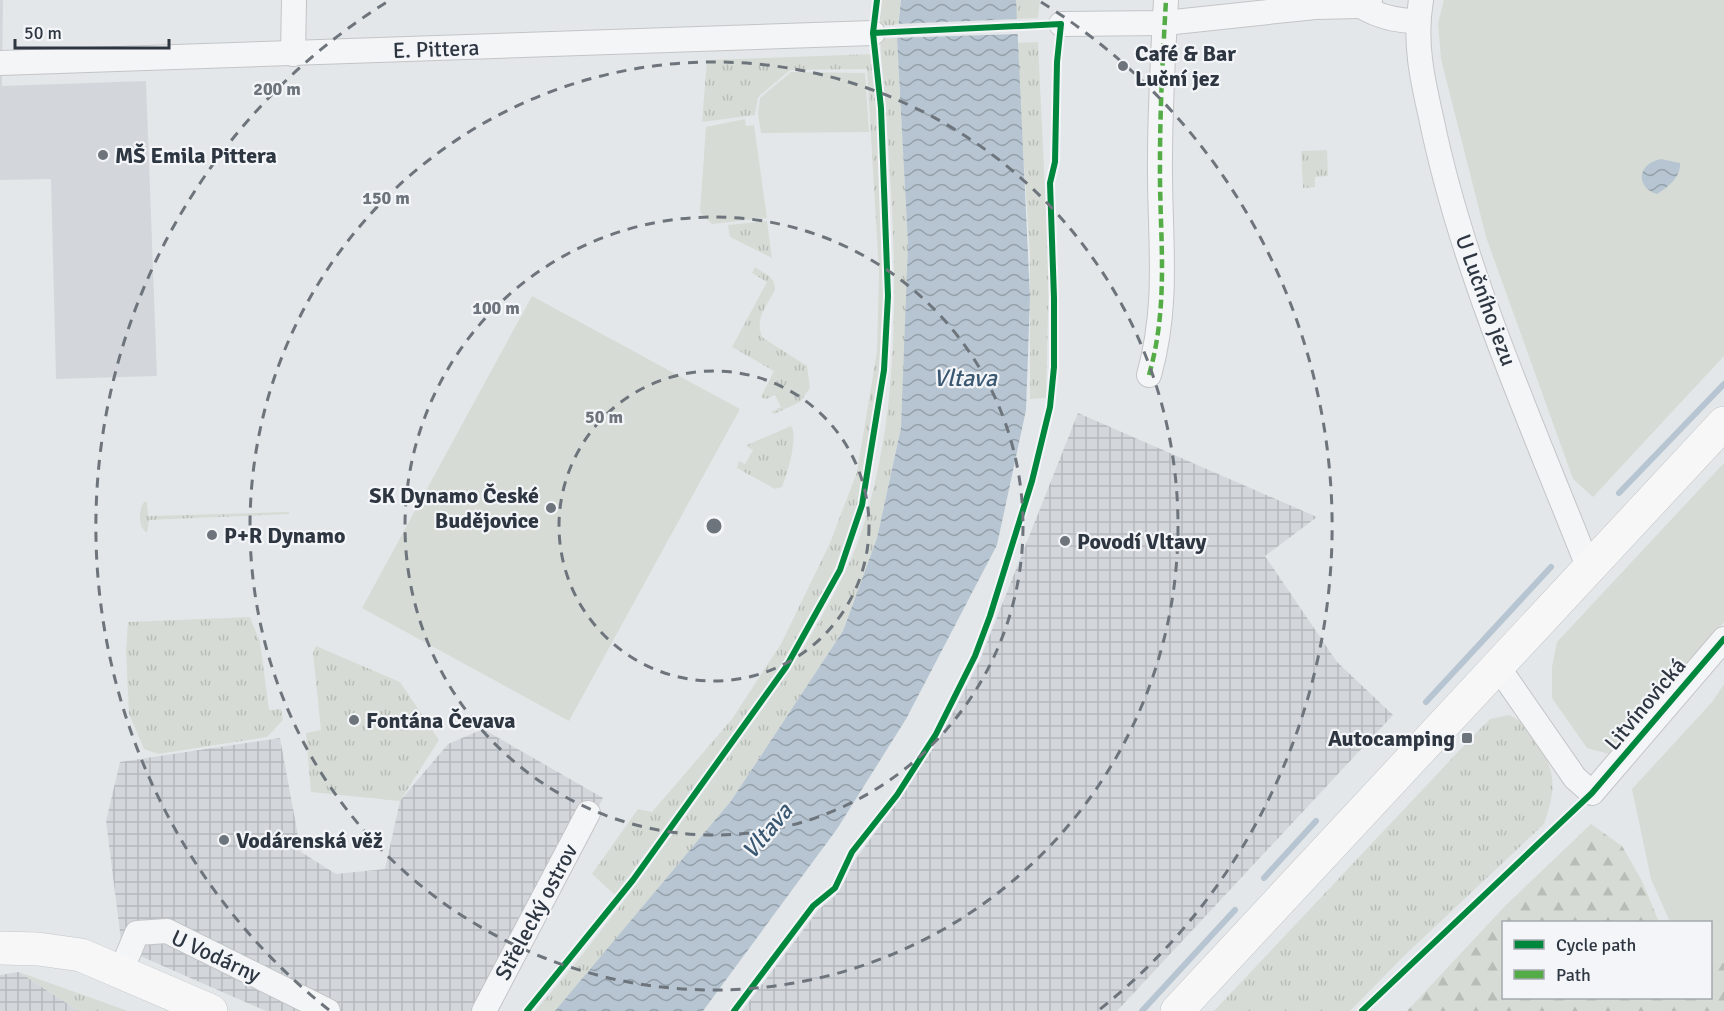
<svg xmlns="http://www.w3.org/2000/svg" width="1724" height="1011" viewBox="0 0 1724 1011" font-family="Signika,sans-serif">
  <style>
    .built { fill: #d3d7dc }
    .industrial { fill: url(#industrial-grid) }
    .grass { fill: url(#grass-tufts) }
    .forest { fill: url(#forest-firs) }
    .garden { fill: #d6dcd5 }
    .water { fill: url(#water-waves) }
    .pier { fill: #e4e7e9 }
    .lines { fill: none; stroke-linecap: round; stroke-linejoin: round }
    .stream { stroke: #b6c5d1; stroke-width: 6 }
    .street-casing { stroke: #c3c5c7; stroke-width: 26 }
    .secondary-casing { stroke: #c3c5c7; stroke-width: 34 }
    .street { stroke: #f4f5f6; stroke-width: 24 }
    .secondary { stroke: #f7f7f8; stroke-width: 33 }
    .quiet { stroke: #54ac46; stroke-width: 4.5; stroke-dasharray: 9 4.5; stroke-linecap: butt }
    .cycleway-casing { stroke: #f3f5f8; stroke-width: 10 }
    .cycleway { stroke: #00873e; stroke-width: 6 }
    .ring { fill: none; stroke: #6d747c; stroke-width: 3; stroke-dasharray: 10 8 }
    .poi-dot { fill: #6d747c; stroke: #f3f5f8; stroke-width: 2 }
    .labels { text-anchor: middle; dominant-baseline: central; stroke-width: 4.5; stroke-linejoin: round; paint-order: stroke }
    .street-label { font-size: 22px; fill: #2d3641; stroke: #f3f5f8 }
    .poi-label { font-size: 22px; font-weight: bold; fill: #2d3641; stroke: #f3f5f8; text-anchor: start }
    .water-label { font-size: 24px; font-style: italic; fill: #3a5872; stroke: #f3f5f8 }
    .centre { fill: #6d747c; stroke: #f3f5f8; stroke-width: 3 }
    .ring-label { font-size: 18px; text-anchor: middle; font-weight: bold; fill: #6d747c; stroke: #f3f5f8; stroke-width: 4.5; stroke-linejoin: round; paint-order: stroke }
  </style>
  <defs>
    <pattern id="industrial-grid" width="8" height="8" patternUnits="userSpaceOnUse" patternTransform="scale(1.5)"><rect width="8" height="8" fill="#d3d7dc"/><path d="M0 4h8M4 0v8" fill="none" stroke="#b5b9be"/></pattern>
    <pattern id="grass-tufts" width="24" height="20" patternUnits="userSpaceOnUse" patternTransform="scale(1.5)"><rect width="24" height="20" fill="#d6dcd5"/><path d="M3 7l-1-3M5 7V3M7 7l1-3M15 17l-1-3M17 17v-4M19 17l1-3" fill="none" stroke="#b8bdb8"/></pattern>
    <pattern id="forest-firs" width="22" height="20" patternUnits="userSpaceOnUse" patternTransform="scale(1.5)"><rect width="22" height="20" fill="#d6dcd5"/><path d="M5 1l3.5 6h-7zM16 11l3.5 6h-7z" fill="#b8bdb8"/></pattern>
    <pattern id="water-waves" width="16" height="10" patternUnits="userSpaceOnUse" patternTransform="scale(1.5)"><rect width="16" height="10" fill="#b6c5d1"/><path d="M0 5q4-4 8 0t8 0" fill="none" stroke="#94a1ab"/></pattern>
  </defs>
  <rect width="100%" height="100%" fill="#e4e7e9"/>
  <polygon class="built" points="0,0 3,0 2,86 146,81 157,376 56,379 51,179 0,180"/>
  <g class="industrial">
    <polygon points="1078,413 1317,517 1265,556 1337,662 1393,715 1117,1011 742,1011 819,909 834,897 845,881 852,864 896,804 946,726 980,660"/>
    <polygon points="483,729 603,798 504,990 488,1011 266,1011 122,948 106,821 120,762 280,738 301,852 336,874 385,869 400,801 448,744"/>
    <polygon points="19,972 79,1011 0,1011 0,975"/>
  </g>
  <g class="grass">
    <polygon points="882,0 901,0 898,25 879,25"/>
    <polygon points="1016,0 1040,0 1038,18 1015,19"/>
    <path d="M897,38L908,244L907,300L901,428L877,538L843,631L731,801L556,1011H535C595,943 647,870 700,796C754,720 812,646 851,559C869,519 883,451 888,407C902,284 889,162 880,39Z"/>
    <polygon points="1038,42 1049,274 1046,398 1030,399 1030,254 1016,43"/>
    <polygon points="874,54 886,285 878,393 858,506 835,568 802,633 752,709 615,895 592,874 638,809 652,812 732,719 781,644 830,543 857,472 877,351 879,273 867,69 790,70 758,97 755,115 702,122 707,60"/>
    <polygon points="1327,150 1328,176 1315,177 1315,187 1303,188 1301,151"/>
    <polygon points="767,221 772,258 730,237 728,225"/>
    <path d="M755,267C765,274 776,277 775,290C767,305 753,321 763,338L807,366L810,388L800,402L774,414L771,412L781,407L775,395L766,399L761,397L774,371L732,347L767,282L752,273Z"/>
    <path d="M791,426C799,435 787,475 782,487L775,489L737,468L739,461L745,464L753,450L746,446L749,444Z"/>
    <path d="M144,502H147L148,516L289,512V514L149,520L147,533C138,527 138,511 144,502Z"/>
    <polygon points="250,617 260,642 269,710 281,709 283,720 267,737 158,754 144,749 129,714 126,651 128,622"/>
    <polygon points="316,646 400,682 439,740 400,801 311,792 306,733 321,730 313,653"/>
    <path d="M1509,715C1523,721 1527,728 1536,740C1557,772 1556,790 1544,824L1404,956L1350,1011H1214L1473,736L1490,719Z"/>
    <polygon points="19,972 128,1011 79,1011"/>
  </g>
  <polygon class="forest" points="1591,824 1622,846 1642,881 1659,922 1504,922 1504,998 1710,998 1711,959 1724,963 1724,1011 1407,1011 1506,905"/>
  <g class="garden">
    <polygon points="1444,0 1724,0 1724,356 1593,497 1573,479 1486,237 1441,59 1438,23"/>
    <polygon points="791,72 865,73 869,132 761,133 758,114 760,98"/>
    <polygon points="745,119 746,126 754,125 767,218 712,224 700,212 706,127"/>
    <polygon points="532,296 740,409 569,721 362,608"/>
    <polygon points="1724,463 1724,622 1609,754 1587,748 1552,698 1552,667 1557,642"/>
    <polygon points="1724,684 1724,963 1711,959 1710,922 1670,922 1651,879 1632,789 1713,701"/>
  </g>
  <g class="water">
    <polygon points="901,0 1016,0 1030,297 1026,410 997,545 906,719 837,829 703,1011 555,1011 731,801 843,631 877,538 901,428 908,244 897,38"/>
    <path d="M1661,159L1680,163C1681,177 1668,187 1657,194C1636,188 1636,164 1661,159Z"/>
  </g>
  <polygon class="pier" points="1018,19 1019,34 894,38 895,24"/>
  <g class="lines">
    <g class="stream">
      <polyline points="1619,493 1724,384"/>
      <polyline points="1426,702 1551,567"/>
      <polyline points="1264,878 1316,821"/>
      <polyline points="1142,1011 1235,910"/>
    </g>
    <g class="street-casing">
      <g id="street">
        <path d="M1421,0C1414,41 1422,78 1431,117C1462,270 1532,424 1589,569"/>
        <path d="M1361,6C1379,17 1396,21 1417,21"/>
        <polyline points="1061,24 1165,23 1315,7 1361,6 1370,0"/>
        <polyline points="293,54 294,0"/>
        <polyline points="0,63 873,33"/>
        <path d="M1149,375C1170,301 1159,235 1160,160C1160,107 1163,53 1166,0"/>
        <polyline points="1498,667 1575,778 1592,793 1724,639"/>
        <polyline points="121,971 137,933 167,931 328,1011"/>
        <polyline points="484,1011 588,813"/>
      </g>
    </g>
    <g class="secondary-casing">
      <g id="secondary">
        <polyline points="0,948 38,949 81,955 211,1011"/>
        <polyline points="1177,1011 1724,423"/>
      </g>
    </g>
    <use href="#street" class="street"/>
    <use href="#secondary" class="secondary"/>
    <path class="quiet" d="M1149,375C1170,301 1159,235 1160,160C1160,107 1163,53 1166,0"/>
    <g class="cycleway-casing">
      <g id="cycleway">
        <polyline points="527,1011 633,880 786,667 840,570 862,505 884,370 888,296 881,108 873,33 877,0"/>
        <polyline points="734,1011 813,906 835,888 852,852 897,795 936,734 975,656 990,616 1032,481 1050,407 1054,367 1054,298 1050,183 1055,162 1057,62 1061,24 873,33"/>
        <polyline points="1362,1011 1592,793 1724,639"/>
      </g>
    </g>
    <use href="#cycleway" class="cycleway"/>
  </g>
  <g class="ring">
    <circle cx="714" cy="526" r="155"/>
    <circle cx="714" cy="526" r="309"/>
    <circle cx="714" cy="526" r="464"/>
    <path d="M329 1010A618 618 0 0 1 387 2M1041 2A618 618 0 0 1 1099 1010"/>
  </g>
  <g class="poi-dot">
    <circle cx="1123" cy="66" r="6"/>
    <circle cx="103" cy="155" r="6"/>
    <circle cx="551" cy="508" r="6"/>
    <circle cx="212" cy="535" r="6"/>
    <circle cx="1065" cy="541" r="6"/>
    <circle cx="354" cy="720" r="6"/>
    <rect x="1461" y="732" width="12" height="12" rx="3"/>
    <circle cx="224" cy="840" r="6"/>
  </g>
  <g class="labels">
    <g class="street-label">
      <text transform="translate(436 49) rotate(-2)">E. Pittera</text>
      <text transform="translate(1486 300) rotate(70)">U Lučního jezu</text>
      <text transform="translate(1645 704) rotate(-50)">Litvínovická</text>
      <text transform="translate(536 912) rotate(-62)">Střelecký ostrov</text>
      <text transform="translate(216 956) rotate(25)">U Vodárny</text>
    </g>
    <g class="poi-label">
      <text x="1135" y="53">Café &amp; Bar<tspan x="1135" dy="25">Luční jez</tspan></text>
      <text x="115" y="155">MŠ Emila Pittera</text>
      <text x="539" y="495" text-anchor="end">SK Dynamo České<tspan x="539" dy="25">Budějovice</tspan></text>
      <text x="224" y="535">P+R Dynamo</text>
      <text x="1077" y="541">Povodí Vltavy</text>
      <text x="366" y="720">Fontána Čevava</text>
      <text x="1455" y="738" text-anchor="end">Autocamping</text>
      <text x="236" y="840">Vodárenská věž</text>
    </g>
    <g class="water-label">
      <text x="965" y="378">Vltava</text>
      <text transform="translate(767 831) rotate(-50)">Vltava</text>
    </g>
  </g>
  <circle cx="714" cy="526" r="9" class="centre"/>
  <g class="ring-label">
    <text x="277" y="95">200 m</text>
    <text x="386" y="204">150 m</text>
    <text x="496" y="314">100 m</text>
    <text x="604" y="423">50 m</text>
  </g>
  <rect x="1502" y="921" width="210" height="78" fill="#f3f5f8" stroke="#a4a9af" stroke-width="1.5"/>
  <rect x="1514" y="940" width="30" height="9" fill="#00873e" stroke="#a4a9af" stroke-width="1.5"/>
  <text x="1556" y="951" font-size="18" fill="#2d3641">Cycle path</text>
  <rect x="1514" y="970" width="30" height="9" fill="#54ac46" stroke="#a4a9af" stroke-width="1.5"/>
  <text x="1556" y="981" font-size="18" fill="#2d3641">Path</text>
  <path d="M15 39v9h154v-9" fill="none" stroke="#2d3641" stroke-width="3"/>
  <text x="24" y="39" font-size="18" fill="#2d3641" stroke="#f3f5f8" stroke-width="4.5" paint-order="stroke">50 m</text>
</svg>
